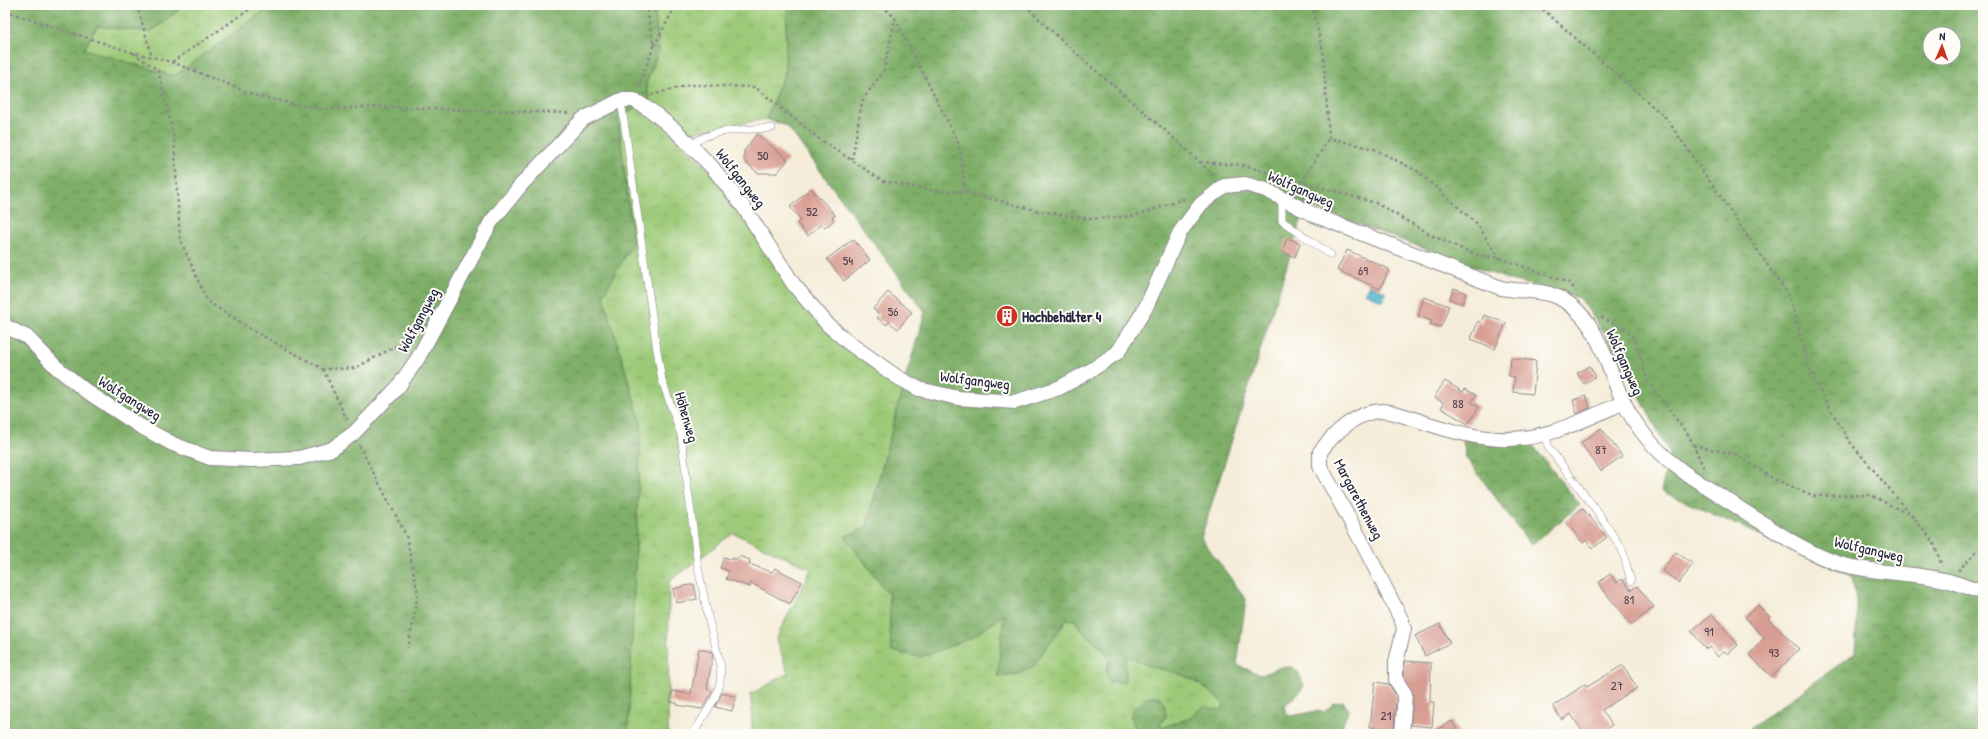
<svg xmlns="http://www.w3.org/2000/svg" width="1988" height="739" viewBox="0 0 1988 739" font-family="'Patrick Hand',sans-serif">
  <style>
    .grass { fill: url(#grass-tufts); stroke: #60765a }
    .forest { fill: url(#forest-crowns); stroke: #506852; fill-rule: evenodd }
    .water { fill: url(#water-waves); stroke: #386c84 }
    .building { fill: #d89e93 }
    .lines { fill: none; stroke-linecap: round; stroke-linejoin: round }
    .lane-casing { stroke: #8c888a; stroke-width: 8 }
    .street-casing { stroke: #8c888a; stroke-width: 16 }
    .path { stroke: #8c888a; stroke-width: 2.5; stroke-dasharray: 3 3; stroke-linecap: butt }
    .lane { stroke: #fff; stroke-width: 7 }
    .street { stroke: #fff; stroke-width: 14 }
    .labels { text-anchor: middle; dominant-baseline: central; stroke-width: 4; stroke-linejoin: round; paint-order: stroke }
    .number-label { font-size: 13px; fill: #504151 }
    .street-label { font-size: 15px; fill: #22223b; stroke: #fdfcf7 }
    .poi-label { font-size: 15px; font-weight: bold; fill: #22223b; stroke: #fdfcf7; text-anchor: start }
  </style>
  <defs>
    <pattern id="grass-tufts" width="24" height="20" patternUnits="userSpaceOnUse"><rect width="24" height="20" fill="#9dca78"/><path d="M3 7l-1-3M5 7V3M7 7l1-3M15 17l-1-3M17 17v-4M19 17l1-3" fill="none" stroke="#87ad69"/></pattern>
    <pattern id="forest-crowns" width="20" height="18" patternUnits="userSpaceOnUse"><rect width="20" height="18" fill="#7eae68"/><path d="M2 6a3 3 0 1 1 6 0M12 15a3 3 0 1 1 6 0" fill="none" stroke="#678d57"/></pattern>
    <pattern id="water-waves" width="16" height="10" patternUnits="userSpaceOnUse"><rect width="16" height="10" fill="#4fb6cd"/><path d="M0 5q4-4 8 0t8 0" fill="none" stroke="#4194a8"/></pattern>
  </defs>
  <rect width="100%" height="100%" fill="#fdfcf7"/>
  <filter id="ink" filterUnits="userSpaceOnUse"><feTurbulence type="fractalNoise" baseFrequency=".025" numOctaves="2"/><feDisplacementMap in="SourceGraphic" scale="8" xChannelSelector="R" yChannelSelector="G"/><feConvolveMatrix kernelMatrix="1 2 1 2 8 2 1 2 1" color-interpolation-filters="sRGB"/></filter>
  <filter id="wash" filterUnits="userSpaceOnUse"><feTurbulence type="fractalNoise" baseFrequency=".012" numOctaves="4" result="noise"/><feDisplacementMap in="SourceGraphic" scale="16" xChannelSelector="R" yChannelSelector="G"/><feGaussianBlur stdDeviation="0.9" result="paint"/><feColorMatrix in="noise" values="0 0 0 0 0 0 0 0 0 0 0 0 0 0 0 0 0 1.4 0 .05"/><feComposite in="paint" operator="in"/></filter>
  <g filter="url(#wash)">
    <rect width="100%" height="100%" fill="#f5edd9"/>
    <g class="grass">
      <polygon points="185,5 273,5 174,76 84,50 97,26 151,32"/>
      <polygon points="654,5 787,5 785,72 766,119 688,133 650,101 646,84 659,49"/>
      <path d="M637,106L666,128L714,175L784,279L903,386L866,528L845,536L889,595L891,651L971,638L1005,614L998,676L1018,674L1045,649L1058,633L1066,619L1075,620C1084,639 1103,641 1109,661L1106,672L1127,673L1124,664L1127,657C1134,658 1138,661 1144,664C1153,668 1164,669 1174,672C1193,678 1210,690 1224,704L1222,710L1214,709L1197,711L1190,719C1179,720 1168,728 1159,726L1166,716L1153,695L1145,700L1144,732L1142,734H752L751,694L788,673L776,639L811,569L733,533L669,582L668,734H628L641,423L603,295L633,242L618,119Z"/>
    </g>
    <g class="forest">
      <polygon points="5,5 185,5 151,32 97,26 84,49 174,76 273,5 654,5 659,49 646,84 650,101 637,106 618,119 633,242 603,295 641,423 628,734 5,734"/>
      <path d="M787,5H1983V734H1743L1855,653L1857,607L1852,576L1661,491L1670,454L1614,348L1580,298L1507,279L1306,205L1201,538L1246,599L1237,665L1261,675L1281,667H1292L1298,672L1304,685L1301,691L1285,705V712L1292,716L1316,711L1324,712L1334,703L1343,701L1348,710L1343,724L1342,734H1142L1144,732L1135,727L1130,715C1136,705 1147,695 1159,696C1168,708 1168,714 1159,726C1167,728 1179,720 1190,719L1197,711L1204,707L1222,710L1224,704C1210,690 1193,678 1174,672C1164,669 1153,668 1144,664C1138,661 1134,658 1127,657C1124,666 1127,673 1124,682H1110L1106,672L1109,661C1103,641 1084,639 1075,620L1066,619L1032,668L1018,674L998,676L1004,614L971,638L921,657L891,651L889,595L845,536L867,528L903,386L925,312L787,126L766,119L785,72ZM1930,34H1954V58H1930Z"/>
      <polygon points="1463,440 1531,443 1580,505 1531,545 1466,458"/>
    </g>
    <polygon class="water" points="1369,284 1386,292 1382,301 1365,293"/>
    <g id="blocks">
      <g class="building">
        <polygon points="757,134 788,160 777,173 758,173 744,161 744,151"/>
        <polygon points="811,188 835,215 832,218 834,220 825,228 821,224 808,236 797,223 801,220 790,207"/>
        <polygon points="1287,238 1300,243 1295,257 1282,252"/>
        <polygon points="853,239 870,260 844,281 827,259"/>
        <polygon points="1347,250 1389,269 1380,289 1337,270"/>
        <polygon points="1454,288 1466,293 1462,304 1449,299"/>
        <polygon points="888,292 912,312 898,329 889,322 887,325 877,318 880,315 873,309"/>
        <polygon points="1424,297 1449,306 1441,327 1430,324 1432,321 1418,316"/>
        <polygon points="1484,315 1506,323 1495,349 1471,339 1478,321 1481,323"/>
        <polygon points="1511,358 1536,361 1533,394 1513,392 1515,377 1509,376"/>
        <polygon points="1589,366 1596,376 1584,384 1577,373"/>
        <polygon points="1445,381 1463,392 1465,389 1476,395 1471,402 1479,407 1468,424 1441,408 1444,403 1434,397"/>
        <polygon points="1586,396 1590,408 1577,414 1573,400"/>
        <polygon points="1601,428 1622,456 1601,471 1581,443"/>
        <polygon points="1582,508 1607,537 1593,548 1586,540 1583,543 1566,522"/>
        <polygon points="1676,552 1693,564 1679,583 1662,570"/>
        <polygon points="739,556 750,560 749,564 772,572 775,568 802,582 790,604 751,583 750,587 726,579 729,571 720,568 724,557 733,560 733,558 737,559"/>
        <polygon points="1610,574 1617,583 1622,579 1631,590 1637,586 1654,607 1631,625 1598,583"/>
        <polygon points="694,584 697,599 676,603 673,589"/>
        <polygon points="1758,605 1770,617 1768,619 1799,649 1772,677 1749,655 1764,638 1745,617"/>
        <polygon points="1712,614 1738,645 1728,654 1725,651 1718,657 1710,647 1706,649 1691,631"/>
        <polygon points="1440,624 1450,643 1425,656 1415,636"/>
        <polygon points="699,649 712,652 713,654 707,689 712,691 710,696 702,709 677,705 677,703 670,702 672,691 691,694"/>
        <polygon points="1405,661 1431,663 1430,702 1434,702 1432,727 1411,725 1413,695 1404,678"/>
        <polygon points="1623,665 1637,688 1602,710 1612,725 1606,729 1610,734 1584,734 1571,714 1562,720 1553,706 1585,684 1587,687"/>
        <polygon points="1375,682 1389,684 1396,696 1394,730 1370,727"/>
        <polygon points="722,693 736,697 732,711 715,707"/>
        <polygon points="1452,721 1459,734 1430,734"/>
      </g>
    </g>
  </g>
  <g filter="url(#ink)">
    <use href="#blocks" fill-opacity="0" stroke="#8c888a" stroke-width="1"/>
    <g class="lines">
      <g class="lane-casing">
        <g id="lane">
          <polyline points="621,100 657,350 662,380 681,435 698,567 709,621 721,666 720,683 715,698 693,734"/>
          <path d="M692,145C709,128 748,130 772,128"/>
          <polyline points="1282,198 1282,221 1331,255"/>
          <polyline points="1546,434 1548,447 1594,507 1622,549 1631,581"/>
        </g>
      </g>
      <g class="street-casing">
        <g id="street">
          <path d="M5,326L27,337L56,367L86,391L138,425L173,444L210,458L252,460L299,458L332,449L354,433L398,387L418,358L491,222L521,185L583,119L621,100H634L653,112L676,131L712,167L743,206L794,285L828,325L849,343L897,377L919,389L958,398L1015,402L1059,388L1090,371L1118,352L1145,309L1180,232L1201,204L1224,186L1245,184L1266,190L1314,215L1501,288C1520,292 1541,289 1558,297C1600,318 1605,365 1624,403C1637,429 1657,452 1681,470C1700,484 1722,496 1742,510C1773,529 1805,553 1840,564C1876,574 1913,572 1949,581C1960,584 1972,589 1983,593"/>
          <path d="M1402,734L1405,694L1396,680V662L1404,629L1402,621L1363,544L1320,466V452C1334,433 1357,411 1382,411C1393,411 1406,417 1417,420C1443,429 1472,438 1500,439C1545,441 1584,420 1624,402"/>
        </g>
      </g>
      <g class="path">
        <polyline points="137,5 152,57"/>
        <polyline points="882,5 895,18 959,144 965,192"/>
        <path d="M1025,5C1085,66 1154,116 1215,177"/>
        <polyline points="1312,5 1323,52 1329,138 1374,149 1419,172 1477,224 1499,258"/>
        <polyline points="1538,5 1666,118 1789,296 1813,379 1849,441 1933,541 1942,566"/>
        <polyline points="5,11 131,52 172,62 257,96 319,109 380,107 570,113"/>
        <polyline points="654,46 676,5"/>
        <polyline points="133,53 158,70 174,138 180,239 207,301 257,333 323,369 355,368 413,337"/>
        <polyline points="172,62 256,5"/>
        <polyline points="640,88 640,82 654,46 646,5"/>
        <polyline points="651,95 689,85 755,87 818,138 883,181 930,190 965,192 1039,211 1089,219 1134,216 1187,198"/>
        <polyline points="852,160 862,101 884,70 895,18"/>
        <polyline points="1200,162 1241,165 1376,203 1433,236 1476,255 1499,258 1570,283 1576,291"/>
        <polyline points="1301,183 1329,138"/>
        <polyline points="1286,184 1299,184"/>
        <polyline points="1601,317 1627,330 1634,338 1648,382 1689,436 1704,468"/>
        <polyline points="323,369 347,420"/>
        <polyline points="359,445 406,535 418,594 408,648"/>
        <polyline points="1693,445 1737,455 1774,479 1814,496 1870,495 1912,516"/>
        <polyline points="1958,571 1976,552 1983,551"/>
      </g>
      <use href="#lane" class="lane"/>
      <use href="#street" class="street"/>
    </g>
  </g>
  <defs>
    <g id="building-disc" transform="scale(1.15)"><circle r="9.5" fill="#c8321e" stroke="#fdfcf7"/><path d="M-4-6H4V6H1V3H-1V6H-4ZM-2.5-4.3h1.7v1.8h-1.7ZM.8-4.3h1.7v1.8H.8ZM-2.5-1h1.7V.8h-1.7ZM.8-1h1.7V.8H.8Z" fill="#fff"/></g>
  </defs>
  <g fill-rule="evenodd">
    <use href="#building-disc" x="1007" y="316"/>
  </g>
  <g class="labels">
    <g class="number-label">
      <text x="763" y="155">50</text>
      <text x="812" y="211">52</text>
      <text x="848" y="260">54</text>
      <text x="1363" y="270">69</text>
      <text x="893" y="311">56</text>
      <text x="1458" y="403">88</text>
      <text x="1601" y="449">87</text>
      <text x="1629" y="599">81</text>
      <text x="1709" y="631">91</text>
      <text x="1774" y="652">93</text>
      <text x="1617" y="685">27</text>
      <text x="1386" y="715">21</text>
    </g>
    <g class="street-label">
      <text transform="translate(741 178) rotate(52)">Wolfgangweg</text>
      <text transform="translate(1301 189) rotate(24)">Wolfgangweg</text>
      <text transform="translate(418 320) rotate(-62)">Wolfgangweg</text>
      <text transform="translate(1625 362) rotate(66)">Wolfgangweg</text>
      <text transform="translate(975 380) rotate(7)">Wolfgangweg</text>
      <text transform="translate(130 398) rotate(32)">Wolfgangweg</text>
      <text transform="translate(687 417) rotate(74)">Höhenweg</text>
      <text transform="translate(1359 499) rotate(62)">Margarethenweg</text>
      <text transform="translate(1869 549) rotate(13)">Wolfgangweg</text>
    </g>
    <g class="poi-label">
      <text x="1022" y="316">Hochbehälter 4</text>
    </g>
  </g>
  <rect width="1988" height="739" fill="none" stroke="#fdfcf7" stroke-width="20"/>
  <g transform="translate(1942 46) rotate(2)"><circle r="19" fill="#fdfcf7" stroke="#a5a5ac"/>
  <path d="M0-3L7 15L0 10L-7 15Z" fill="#c8321e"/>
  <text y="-6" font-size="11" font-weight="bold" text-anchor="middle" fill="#22223b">N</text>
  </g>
</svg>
